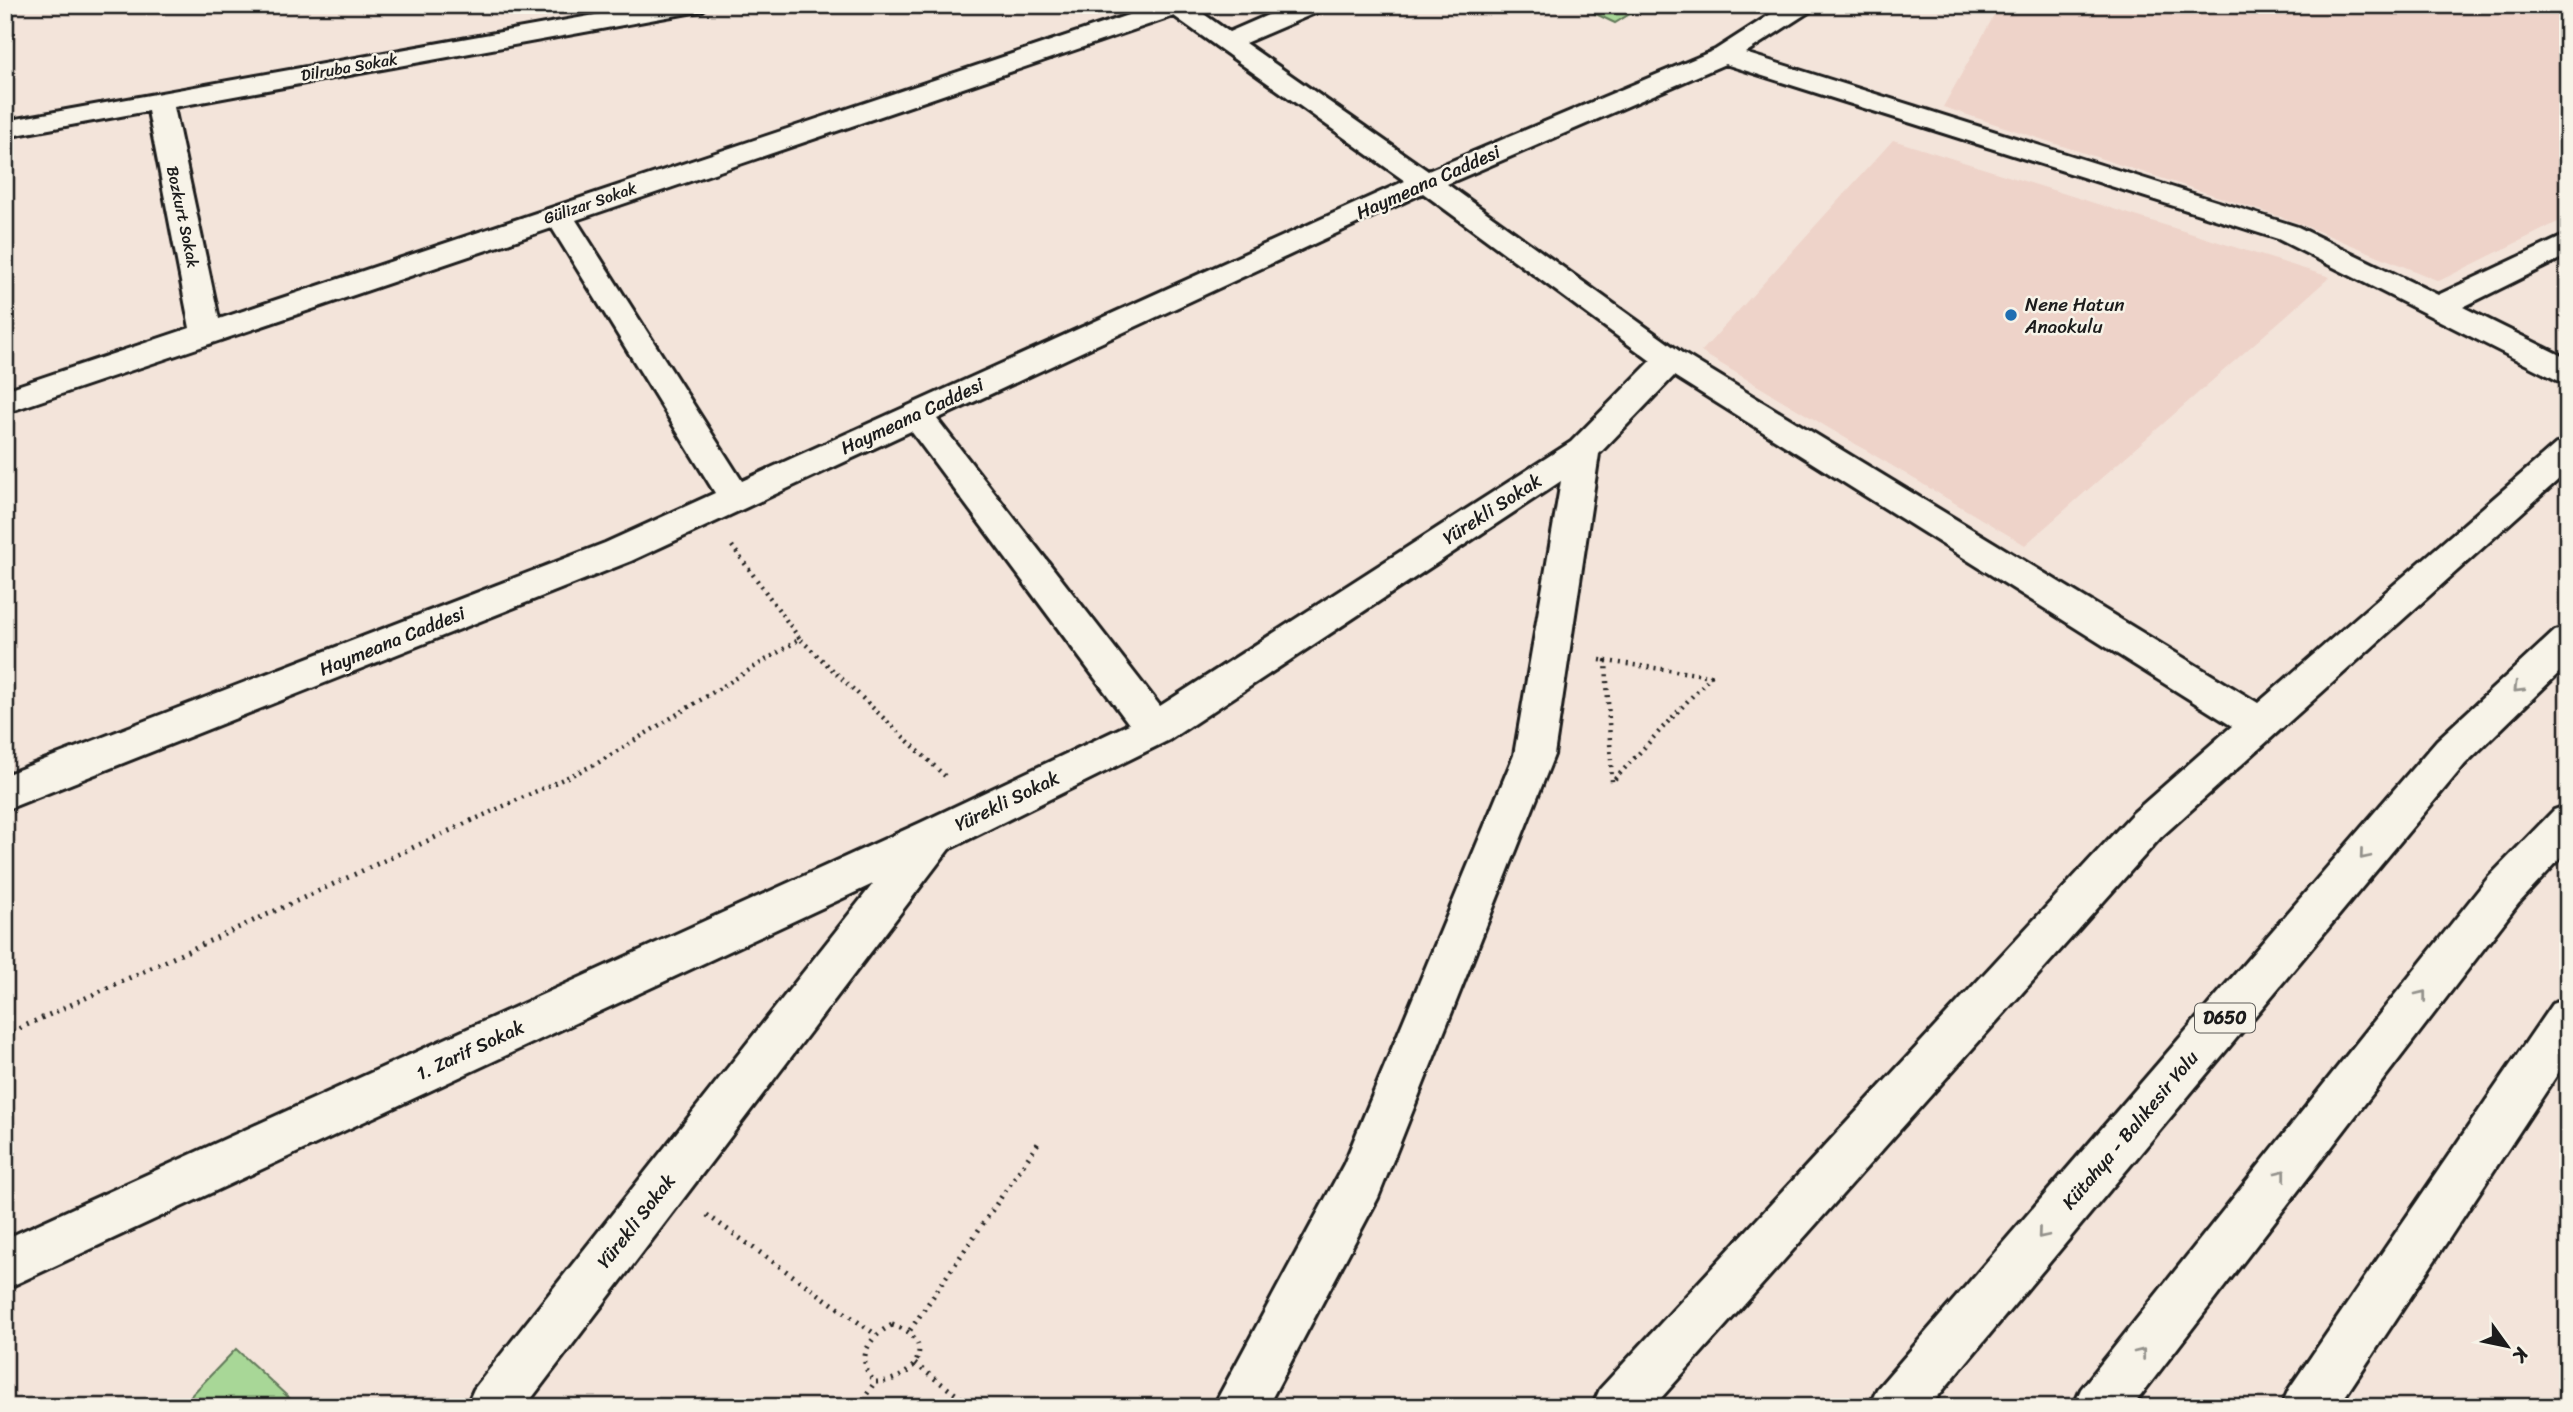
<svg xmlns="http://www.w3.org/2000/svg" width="2573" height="1412" viewBox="0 0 2573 1412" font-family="Sriracha,sans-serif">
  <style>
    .built { fill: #eed3c9 }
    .green { fill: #a8d797; stroke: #627a5a; stroke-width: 2 }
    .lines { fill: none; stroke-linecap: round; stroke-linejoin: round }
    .street-casing { stroke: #1c1c1c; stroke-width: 6 }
    .highway-casing { stroke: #1c1c1c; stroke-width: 6 }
    .path-far1 { stroke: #1c1c1c; stroke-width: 4.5; stroke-dasharray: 2 5; stroke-linecap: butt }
    .path { stroke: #1c1c1c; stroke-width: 5; stroke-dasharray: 2 6; stroke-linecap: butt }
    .street { fill: #f7f3e8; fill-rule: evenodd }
    .highway { fill: #f7f3e8; fill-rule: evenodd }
    .oneway { stroke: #94928c }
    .poi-dot { fill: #1f6fb2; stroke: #f7f3e8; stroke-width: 2.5 }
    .labels { text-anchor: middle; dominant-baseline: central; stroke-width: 5; stroke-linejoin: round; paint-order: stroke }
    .far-street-label { font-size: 16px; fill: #1c1c1c; stroke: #f7f3e8 }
    .shield { fill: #f7f3e8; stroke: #5e5c59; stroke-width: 2 }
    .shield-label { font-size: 18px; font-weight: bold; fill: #1c1c1c }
    .street-label { font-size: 19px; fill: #1c1c1c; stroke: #f7f3e8 }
    .poi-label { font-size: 19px; fill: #1c1c1c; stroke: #f7f3e8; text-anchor: start }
  </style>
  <rect width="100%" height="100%" fill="#f3e4da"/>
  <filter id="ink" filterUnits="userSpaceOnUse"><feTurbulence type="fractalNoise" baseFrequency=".0143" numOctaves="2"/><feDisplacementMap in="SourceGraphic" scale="14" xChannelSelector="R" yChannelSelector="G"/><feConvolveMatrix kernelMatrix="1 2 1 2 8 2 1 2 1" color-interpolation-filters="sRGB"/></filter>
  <g filter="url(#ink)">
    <g class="built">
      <polygon points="2000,5 2568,5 2568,217 2439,281 2296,222 1943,107"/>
      <polygon points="1893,140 2330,277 2025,545 1701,352"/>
    </g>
    <g class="green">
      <polygon points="1577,5 1644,5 1615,23"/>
      <polygon points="236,1349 299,1407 180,1407"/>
    </g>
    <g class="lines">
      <g class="street-casing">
        <g id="street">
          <path d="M651,5H706L703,10L694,12L174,107L219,319L1158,5H1191L1229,32L1291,5H1325L1322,10L1245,43L1428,171L1715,50L1785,5H1815L1812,10L1745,53L2298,227L2438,295L2568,234V255L2463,307L2568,359V383L2557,380L2278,239L1725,64L1447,184L1682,353L2258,703L2556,444L2568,440V471L2161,837L1653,1407H1592L1600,1389L2133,813L2232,726L1674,376L1599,454L1554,755L1378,1198L1267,1407H1213L1344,1164L1514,755L1561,481L1169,740L949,849L525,1407H466L474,1389L873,884L5,1289V1239L920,823L1129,724L911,431L631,561L5,810V775L605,543L715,493L552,228L5,413V390L190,328L148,111L5,137V121ZM1174,16L1405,181L742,481L576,220ZM1423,193L1651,361L1571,442L1160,706L937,419Z"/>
          <polygon points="2568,998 2568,1058 2338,1407 2281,1407 2289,1389 2552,1004"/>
        </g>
      </g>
      <g class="highway-casing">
        <g id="highway">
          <polygon points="2568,627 2568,664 2465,764 1929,1407 1869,1407 1877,1389 2437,740 2555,631"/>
          <polygon points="2568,805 2568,850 2518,904 2132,1407 2073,1407 2081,1389 2488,878 2554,810"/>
        </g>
      </g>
      <g class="path-far1">
        <polyline points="732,546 800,639"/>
        <polyline points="1600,660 1606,661"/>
        <polygon points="1606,661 1711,676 1612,782"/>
        <polyline points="471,821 596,764 800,639 947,778"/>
      </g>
      <g class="path">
        <polyline points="5,1035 475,819"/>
        <polyline points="707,1215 875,1334"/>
        <path d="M892,1325C940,1339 917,1382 875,1382C854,1360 868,1337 892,1325Z"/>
        <polyline points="910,1330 1041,1139"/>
        <polyline points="915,1364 973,1407"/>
        <polyline points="858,1407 875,1382"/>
      </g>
      <use href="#street" class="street"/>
      <use href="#highway" class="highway"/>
    </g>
    <defs><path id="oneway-chevron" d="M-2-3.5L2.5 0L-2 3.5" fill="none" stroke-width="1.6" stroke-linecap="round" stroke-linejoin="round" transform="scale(1.75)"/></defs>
    <g class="oneway">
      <use href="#oneway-chevron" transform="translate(2518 688) rotate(136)"/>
      <use href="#oneway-chevron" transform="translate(2364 855) rotate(130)"/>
      <use href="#oneway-chevron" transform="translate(2422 995) rotate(-52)"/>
      <use href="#oneway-chevron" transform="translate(2282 1174) rotate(-52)"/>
      <use href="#oneway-chevron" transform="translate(2042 1234) rotate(130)"/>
      <use href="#oneway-chevron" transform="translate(2141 1353) rotate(-52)"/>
    </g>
  </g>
  <circle class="poi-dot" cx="2011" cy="315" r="7"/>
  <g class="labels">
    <g class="far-street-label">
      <text transform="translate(349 67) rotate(-10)">Dilruba Sokak</text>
      <text transform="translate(590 203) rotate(-19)">Gülizar Sokak</text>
      <text transform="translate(183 217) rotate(78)">Bozkurt Sokak</text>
    </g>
    <rect class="shield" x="2195" y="1003.5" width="60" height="29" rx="5"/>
    <g class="shield-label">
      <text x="2225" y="1018">D650</text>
    </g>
    <g class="street-label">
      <text transform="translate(1428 182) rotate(-24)">Haymeana Caddesi</text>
      <text transform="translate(912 416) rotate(-25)">Haymeana Caddesi</text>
      <text transform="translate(1492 509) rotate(-33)">Yürekli Sokak</text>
      <text transform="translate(392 641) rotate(-22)">Haymeana Caddesi</text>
      <text transform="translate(1007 801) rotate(-26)">Yürekli Sokak</text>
      <text transform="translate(470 1050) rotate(-25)">1. Zarif Sokak</text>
      <text transform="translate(2130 1130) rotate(-50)">Kütahya - Balıkesir Yolu</text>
      <text transform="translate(636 1221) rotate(-52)">Yürekli Sokak</text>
    </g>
    <g class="poi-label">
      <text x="2025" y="304">Nene Hatun<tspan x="2025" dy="22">Anaokulu</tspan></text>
    </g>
  </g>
  <rect width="2573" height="1412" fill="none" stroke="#f7f3e8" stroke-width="28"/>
  <rect x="14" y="14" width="2545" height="1384" fill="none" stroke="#1c1c1c" stroke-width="2.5" filter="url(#ink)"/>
  <g transform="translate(2507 1346) rotate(123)" stroke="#f7f3e8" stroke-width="5" paint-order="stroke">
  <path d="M0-5L12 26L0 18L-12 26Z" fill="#1c1c1c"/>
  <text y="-10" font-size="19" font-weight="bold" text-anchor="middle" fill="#1c1c1c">K</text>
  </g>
</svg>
